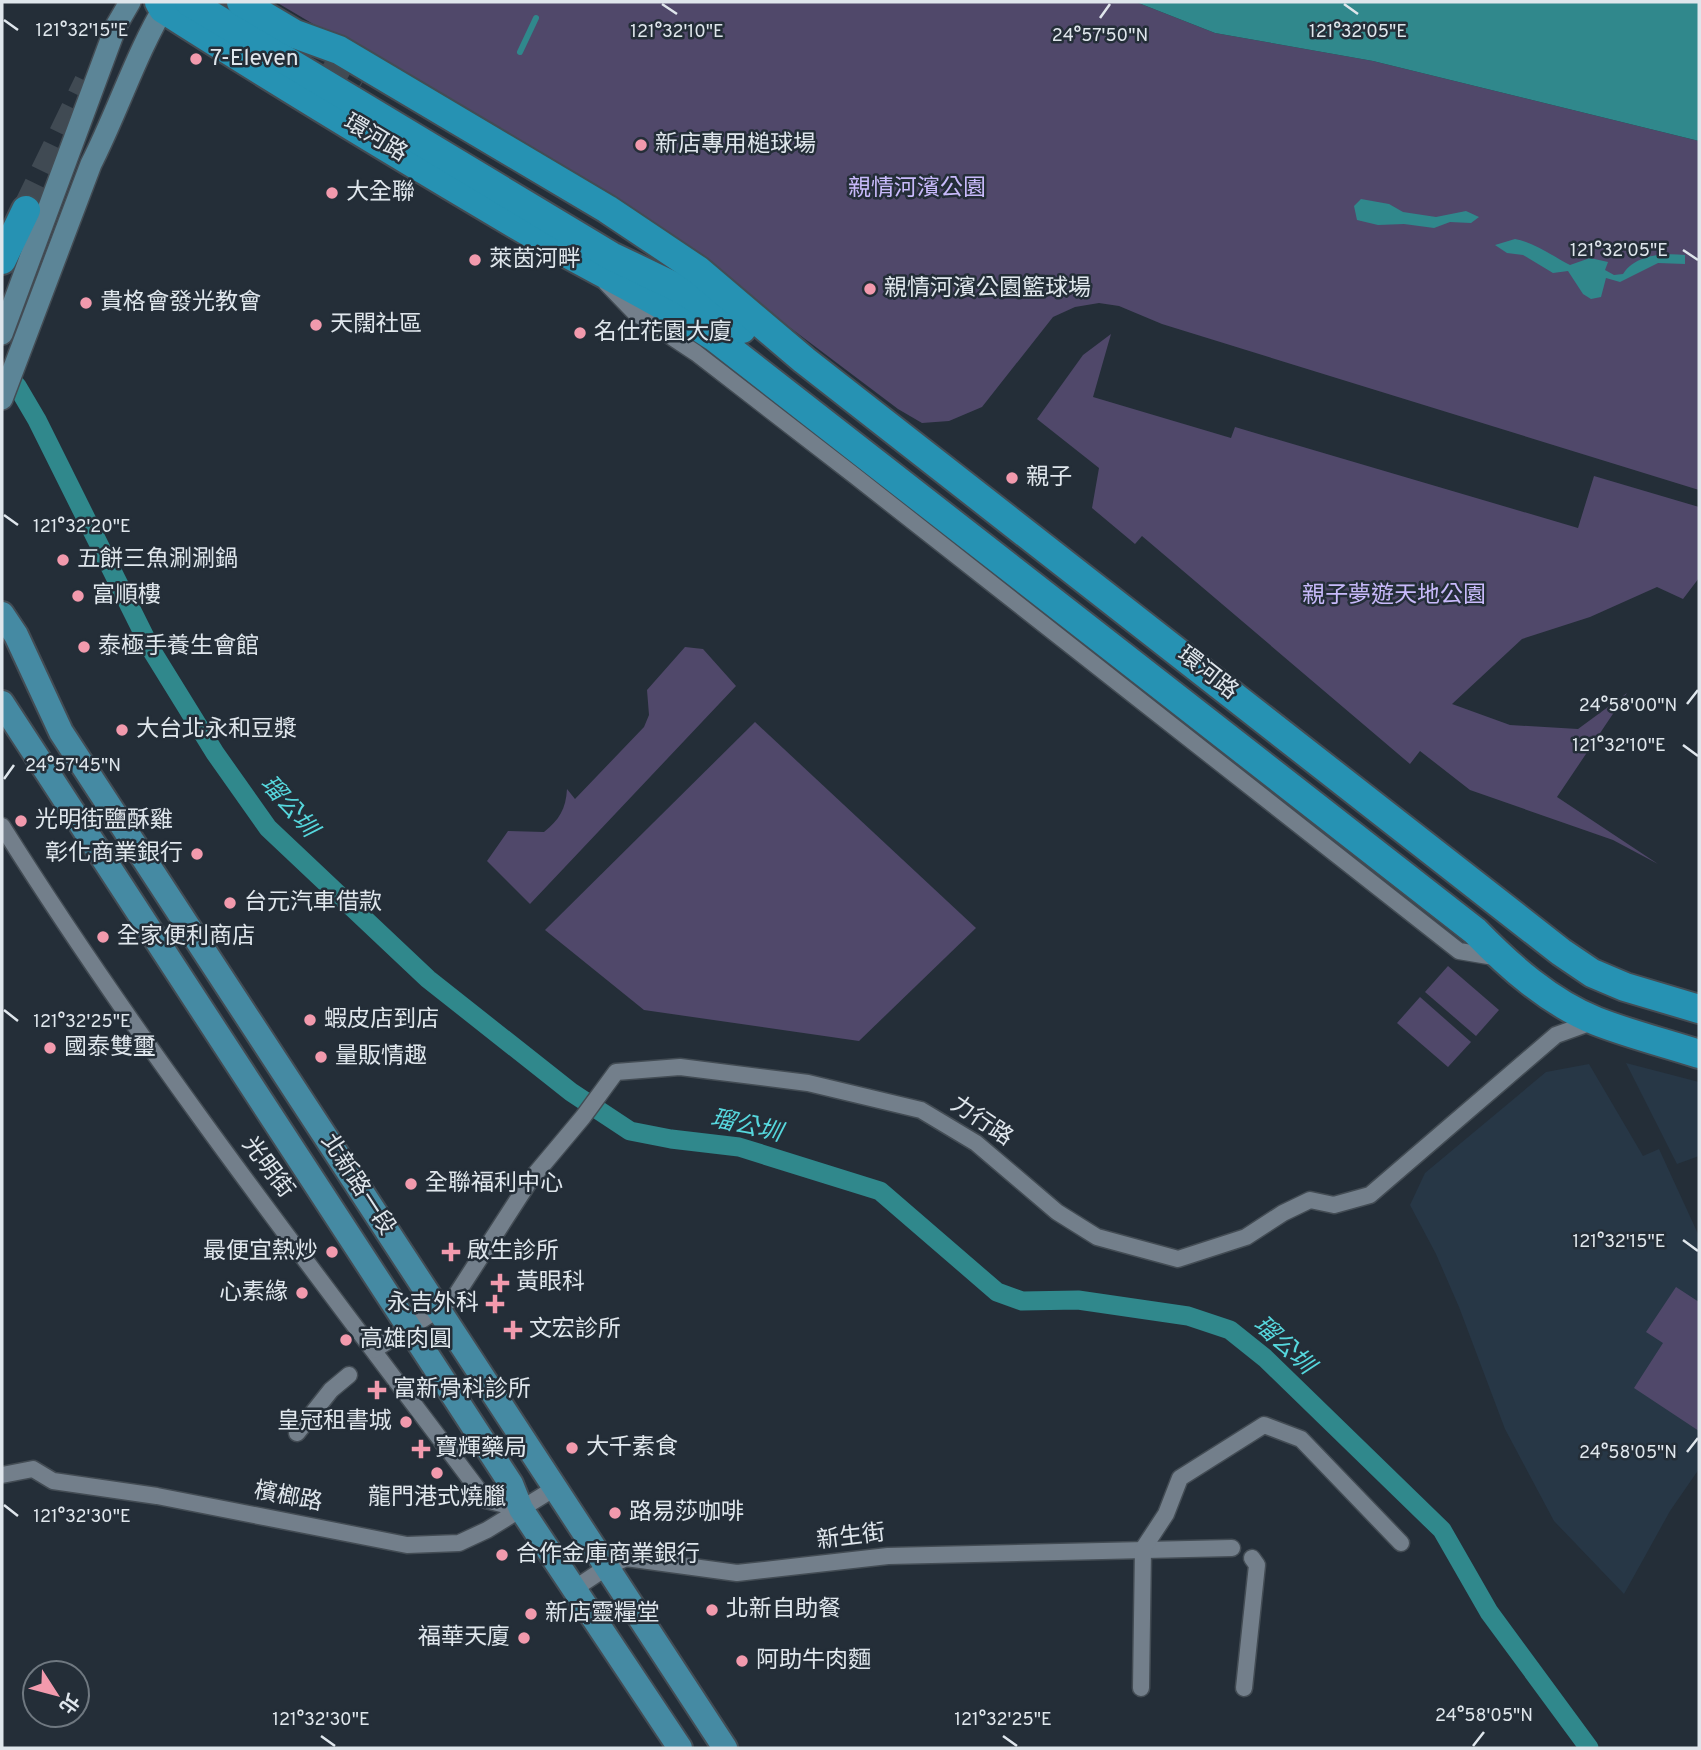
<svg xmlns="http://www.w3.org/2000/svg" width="1701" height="1750" viewBox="0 0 1701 1750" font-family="Overpass,'Noto Sans TC',sans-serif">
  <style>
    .built { fill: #273746 }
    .green { fill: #50486a }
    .water { fill: #30888c }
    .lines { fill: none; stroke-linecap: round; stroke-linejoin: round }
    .stream { stroke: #30888c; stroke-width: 6 }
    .canal { stroke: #30888c; stroke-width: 19 }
    .highway-tunnel { stroke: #404a53; stroke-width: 28; stroke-dasharray: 28 14; stroke-linecap: butt }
    .street-casing { stroke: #434c54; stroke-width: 19 }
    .secondary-casing { stroke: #434c54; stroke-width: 24 }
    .primary-casing { stroke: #434c54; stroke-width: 28 }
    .highway-casing { stroke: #434c54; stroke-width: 32 }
    .street { stroke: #737f8b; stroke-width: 16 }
    .secondary { stroke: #5c8597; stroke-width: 21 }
    .primary { stroke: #458aa3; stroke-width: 24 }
    .highway { stroke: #2692b3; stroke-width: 28 }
    .ticks { fill: none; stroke: #dfe6ec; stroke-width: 2.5 }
    .poi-dot { fill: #f29aad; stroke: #242e38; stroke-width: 2.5 }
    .labels { text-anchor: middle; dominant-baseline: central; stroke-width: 5; stroke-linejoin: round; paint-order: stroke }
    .poi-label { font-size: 23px; fill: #dfe6ec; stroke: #242e38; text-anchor: start }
    .street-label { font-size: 23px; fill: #dfe6ec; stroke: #242e38 }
    .park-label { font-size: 23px; fill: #c8bafa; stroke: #242e38 }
    .water-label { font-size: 24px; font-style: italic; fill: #56d7dd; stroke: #242e38 }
    .ticks-label { font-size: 18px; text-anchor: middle; fill: #dfe6ec; stroke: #242e38; stroke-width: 5; stroke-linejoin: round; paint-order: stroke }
  </style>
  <rect width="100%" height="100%" fill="#242e38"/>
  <g class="built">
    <polygon points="1626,1063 1699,1082 1699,1156 1677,1164"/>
    <polygon points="1589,1064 1643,1156 1659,1149 1699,1236 1699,1469 1670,1511 1624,1594 1554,1521 1505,1429 1459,1307 1436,1254 1410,1205 1425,1173 1546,1072"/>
  </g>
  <g class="green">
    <polygon points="276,2 1136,2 1215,33 1373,61 1699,141 1699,490 1162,324 1119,306 1099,303 1075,307 1053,317 982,407 949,421 922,423 898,409 740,290 608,199"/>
    <polygon points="1111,334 1093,397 1231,438 1235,427 1578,528 1594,476 1699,507 1699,578 1683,599 1657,587 1590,617 1522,639 1452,704 1510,725 1578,729 1627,693 1557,797 1658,864 1613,840 1470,790 1420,751 1410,764 1142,536 1135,544 1092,508 1099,468 1037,419 1083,355"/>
    <path d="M685,647L703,649L736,686L530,904L487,861L508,831L544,832C559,820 566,809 567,789L575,799L644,727L649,715L647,690Z"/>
    <polygon points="755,722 976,928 859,1041 644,1010 545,930"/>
    <polygon points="1448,966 1499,1010 1476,1036 1425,992"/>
    <polygon points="1420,997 1471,1042 1448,1067 1397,1023"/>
    <polygon points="1676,1287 1699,1302 1699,1431 1634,1388 1663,1343 1646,1332"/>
  </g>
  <g class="water">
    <polygon points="1136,2 1699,2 1699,141 1373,61 1215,33"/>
    <polygon points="1361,199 1389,204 1403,212 1436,217 1466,211 1479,217 1471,223 1450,222 1434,228 1404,224 1378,225 1357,220 1354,206"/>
    <path d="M1515,239C1534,242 1552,256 1570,265L1590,258L1608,262L1605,270L1614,275L1623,274C1636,254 1664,253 1685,255V264L1658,263L1620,282L1606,278L1601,297L1591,299L1583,294L1568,271L1553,273L1523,255L1507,253L1495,245Z"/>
  </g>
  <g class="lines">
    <polyline class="stream" points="520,52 536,18"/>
    <polyline class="canal" points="17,386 37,420 152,651 215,753 268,828 428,979 571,1092 630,1131 671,1139 739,1147 880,1191 997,1292 1022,1301 1078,1300 1188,1316 1230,1330 1265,1358 1442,1530 1489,1612 1589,1748"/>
    <g class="highway-tunnel">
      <polyline points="214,2 243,15 361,85"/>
      <polyline points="26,210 88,82"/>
    </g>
    <g class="street-casing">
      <g id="street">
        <polyline points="606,283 634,312 696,353 855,476 1459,951 1500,958"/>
        <path d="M2,826C149,1060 320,1279 486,1500L521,1509"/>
        <polyline points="374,1350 439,1309 456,1295 531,1179 583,1117 616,1072 680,1067 808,1083 921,1110 976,1143 1057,1212 1097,1237 1178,1259 1246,1237 1283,1213 1310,1200 1334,1205 1370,1195 1556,1035 1595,1021"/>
        <polyline points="297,1433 331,1390 349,1375"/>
        <polyline points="2,1475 33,1469 53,1481 157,1496 407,1545 459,1543 487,1530 555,1488"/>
        <polyline points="574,1589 607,1567 626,1558 737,1573 888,1556 1232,1548"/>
        <polyline points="1141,1688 1143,1549 1166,1514 1180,1478 1264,1425 1301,1439 1401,1543"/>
        <polyline points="1244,1688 1257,1565 1252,1558"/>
      </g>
    </g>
    <g class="secondary-casing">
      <g id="secondary">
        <polyline points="2,334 116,26 130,2"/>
        <path d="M2,399L91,164C118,111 136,53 167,2"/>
      </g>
    </g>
    <g class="primary-casing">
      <g id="primary">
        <polyline points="2,614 16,635 61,732 725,1748"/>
        <polyline points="2,703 511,1484 521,1509 680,1748"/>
      </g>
    </g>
    <g class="highway-casing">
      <g id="highway">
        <path d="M159,2L163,9C282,85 403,158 525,230C588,267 654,297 714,337L1475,931C1509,966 1549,1002 1596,1021C1629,1034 1665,1043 1699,1054"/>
        <polyline points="189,2 611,256 684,291 742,329"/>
        <polyline points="241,2 295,34 339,50 607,209 698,270 804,360 1561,952 1592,973 1625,987 1699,1009"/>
        <polyline points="2,260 26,210"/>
      </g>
    </g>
    <use href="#street" class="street"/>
    <use href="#secondary" class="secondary"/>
    <use href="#primary" class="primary"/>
    <use href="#highway" class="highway"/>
  </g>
  <path class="ticks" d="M662,4L677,14M1344,4L1358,14M1100,18L1110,4M4,20L18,30M1683,250L1698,260M4,515L18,525M1687,704L1698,690M1683,745L1698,756M4,779L14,765M4,1010L18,1021M1683,1240L1698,1251M1687,1452L1698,1438M4,1505L18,1516M321,1736L335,1746M1003,1736L1017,1746M1473,1746L1484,1732"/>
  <g class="poi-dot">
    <circle cx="196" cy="59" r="7"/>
    <circle cx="641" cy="145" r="7"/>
    <circle cx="332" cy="193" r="7"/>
    <circle cx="475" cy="260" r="7"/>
    <circle cx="870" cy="289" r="7"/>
    <circle cx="86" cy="303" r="7"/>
    <circle cx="316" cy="325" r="7"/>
    <circle cx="580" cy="333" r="7"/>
    <circle cx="1012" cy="478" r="7"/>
    <circle cx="63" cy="560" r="7"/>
    <circle cx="78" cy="596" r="7"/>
    <circle cx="84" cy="647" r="7"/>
    <circle cx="122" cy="730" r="7"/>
    <circle cx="21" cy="821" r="7"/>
    <circle cx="197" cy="854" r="7"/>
    <circle cx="230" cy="903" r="7"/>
    <circle cx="103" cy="937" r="7"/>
    <circle cx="310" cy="1020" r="7"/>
    <circle cx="50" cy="1048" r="7"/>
    <circle cx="321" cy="1057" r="7"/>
    <circle cx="411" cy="1184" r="7"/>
    <circle cx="332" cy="1252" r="7"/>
    <path d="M447.5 1241.5h7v7h7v7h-7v7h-7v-7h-7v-7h7z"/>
    <path d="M496.5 1272.5h7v7h7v7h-7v7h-7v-7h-7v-7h7z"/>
    <circle cx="302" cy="1293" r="7"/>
    <path d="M491.5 1293.5h7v7h7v7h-7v7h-7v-7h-7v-7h7z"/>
    <path d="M509.5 1319.5h7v7h7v7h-7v7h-7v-7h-7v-7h7z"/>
    <circle cx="346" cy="1340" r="7"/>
    <path d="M373.5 1379.5h7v7h7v7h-7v7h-7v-7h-7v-7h7z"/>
    <circle cx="406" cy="1422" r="7"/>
    <circle cx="572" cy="1448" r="7"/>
    <path d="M417.5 1438.5h7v7h7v7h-7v7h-7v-7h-7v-7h7z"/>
    <circle cx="437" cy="1473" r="7"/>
    <circle cx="615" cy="1513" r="7"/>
    <circle cx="502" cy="1555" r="7"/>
    <circle cx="712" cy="1610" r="7"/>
    <circle cx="531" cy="1614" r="7"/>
    <circle cx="524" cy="1638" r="7"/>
    <circle cx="742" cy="1661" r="7"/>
  </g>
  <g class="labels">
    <g class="poi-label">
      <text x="210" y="59">7-Eleven</text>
      <text x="655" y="145">新店專用槌球場</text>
      <text x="346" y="193">大全聯</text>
      <text x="489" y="260">萊茵河畔</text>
      <text x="884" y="289">親情河濱公園籃球場</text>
      <text x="100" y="303">貴格會發光教會</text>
      <text x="330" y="325">天闊社區</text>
      <text x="594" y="333">名仕花園大廈</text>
      <text x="1026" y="478">親子</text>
      <text x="77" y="560">五餅三魚涮涮鍋</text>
      <text x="92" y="596">富順樓</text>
      <text x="98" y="647">泰極手養生會館</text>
      <text x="136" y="730">大台北永和豆漿</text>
      <text x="35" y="821">光明街鹽酥雞</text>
      <text x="183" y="854" text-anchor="end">彰化商業銀行</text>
      <text x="244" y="903">台元汽車借款</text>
      <text x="117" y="937">全家便利商店</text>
      <text x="324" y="1020">蝦皮店到店</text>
      <text x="64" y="1048">國泰雙璽</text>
      <text x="335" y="1057">量販情趣</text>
      <text x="425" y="1184">全聯福利中心</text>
      <text x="318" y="1252" text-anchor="end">最便宜熱炒</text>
      <text x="467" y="1252">啟生診所</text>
      <text x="516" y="1283">黃眼科</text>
      <text x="288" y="1293" text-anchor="end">心素緣</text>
      <text x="479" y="1304" text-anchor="end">永吉外科</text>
      <text x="529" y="1330">文宏診所</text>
      <text x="360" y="1340">高雄肉圓</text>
      <text x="393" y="1390">富新骨科診所</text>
      <text x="392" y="1422" text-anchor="end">皇冠租書城</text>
      <text x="586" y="1448">大千素食</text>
      <text x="435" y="1449">寶輝藥局</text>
      <text x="437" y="1498" text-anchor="middle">龍門港式燒臘</text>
      <text x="629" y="1513">路易莎咖啡</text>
      <text x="516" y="1555">合作金庫商業銀行</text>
      <text x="726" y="1610">北新自助餐</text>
      <text x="545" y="1614">新店靈糧堂</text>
      <text x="510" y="1638" text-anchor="end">福華天廈</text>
      <text x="756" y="1661">阿助牛肉麵</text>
    </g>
    <g class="street-label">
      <text transform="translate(375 139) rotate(31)">環河路</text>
      <text transform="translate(1207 674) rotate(38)">環河路</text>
      <text transform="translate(981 1122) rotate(34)">力行路</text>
      <text transform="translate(267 1168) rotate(53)">光明街</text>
      <text transform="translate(357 1185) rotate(57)">北新路一段</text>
      <text transform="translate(288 1498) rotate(11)">檳榔路</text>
      <text transform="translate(851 1538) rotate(-7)">新生街</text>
    </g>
    <g class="park-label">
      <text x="917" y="189">親情河濱公園</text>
      <text x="1394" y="596">親子夢遊天地公園</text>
    </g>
    <g class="water-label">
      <text transform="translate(288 807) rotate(49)">瑠公圳</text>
      <text transform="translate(746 1127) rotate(13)">瑠公圳</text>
      <text transform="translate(1283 1346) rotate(43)">瑠公圳</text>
    </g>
  </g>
  <g class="ticks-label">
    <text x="82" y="36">121°32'15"E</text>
    <text x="677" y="37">121°32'10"E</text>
    <text x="1358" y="37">121°32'05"E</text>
    <text x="1100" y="41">24°57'50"N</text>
    <text x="1619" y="256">121°32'05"E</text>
    <text x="82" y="532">121°32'20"E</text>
    <text x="1628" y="711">24°58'00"N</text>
    <text x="1619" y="751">121°32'10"E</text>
    <text x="73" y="771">24°57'45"N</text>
    <text x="82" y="1027">121°32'25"E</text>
    <text x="1619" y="1247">121°32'15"E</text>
    <text x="1628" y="1458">24°58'05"N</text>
    <text x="82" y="1522">121°32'30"E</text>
    <text x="1484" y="1721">24°58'05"N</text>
    <text x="321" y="1725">121°32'30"E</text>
    <text x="1003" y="1725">121°32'25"E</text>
  </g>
  <rect width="1701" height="1750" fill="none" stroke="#dfe6ec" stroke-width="7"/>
  <g transform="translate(56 1694) rotate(126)"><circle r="33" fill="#242e38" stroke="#6f7880" stroke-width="2"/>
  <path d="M0-5L12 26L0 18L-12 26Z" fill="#f29aad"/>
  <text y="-10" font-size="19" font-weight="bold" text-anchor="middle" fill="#dfe6ec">北</text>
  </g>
</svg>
